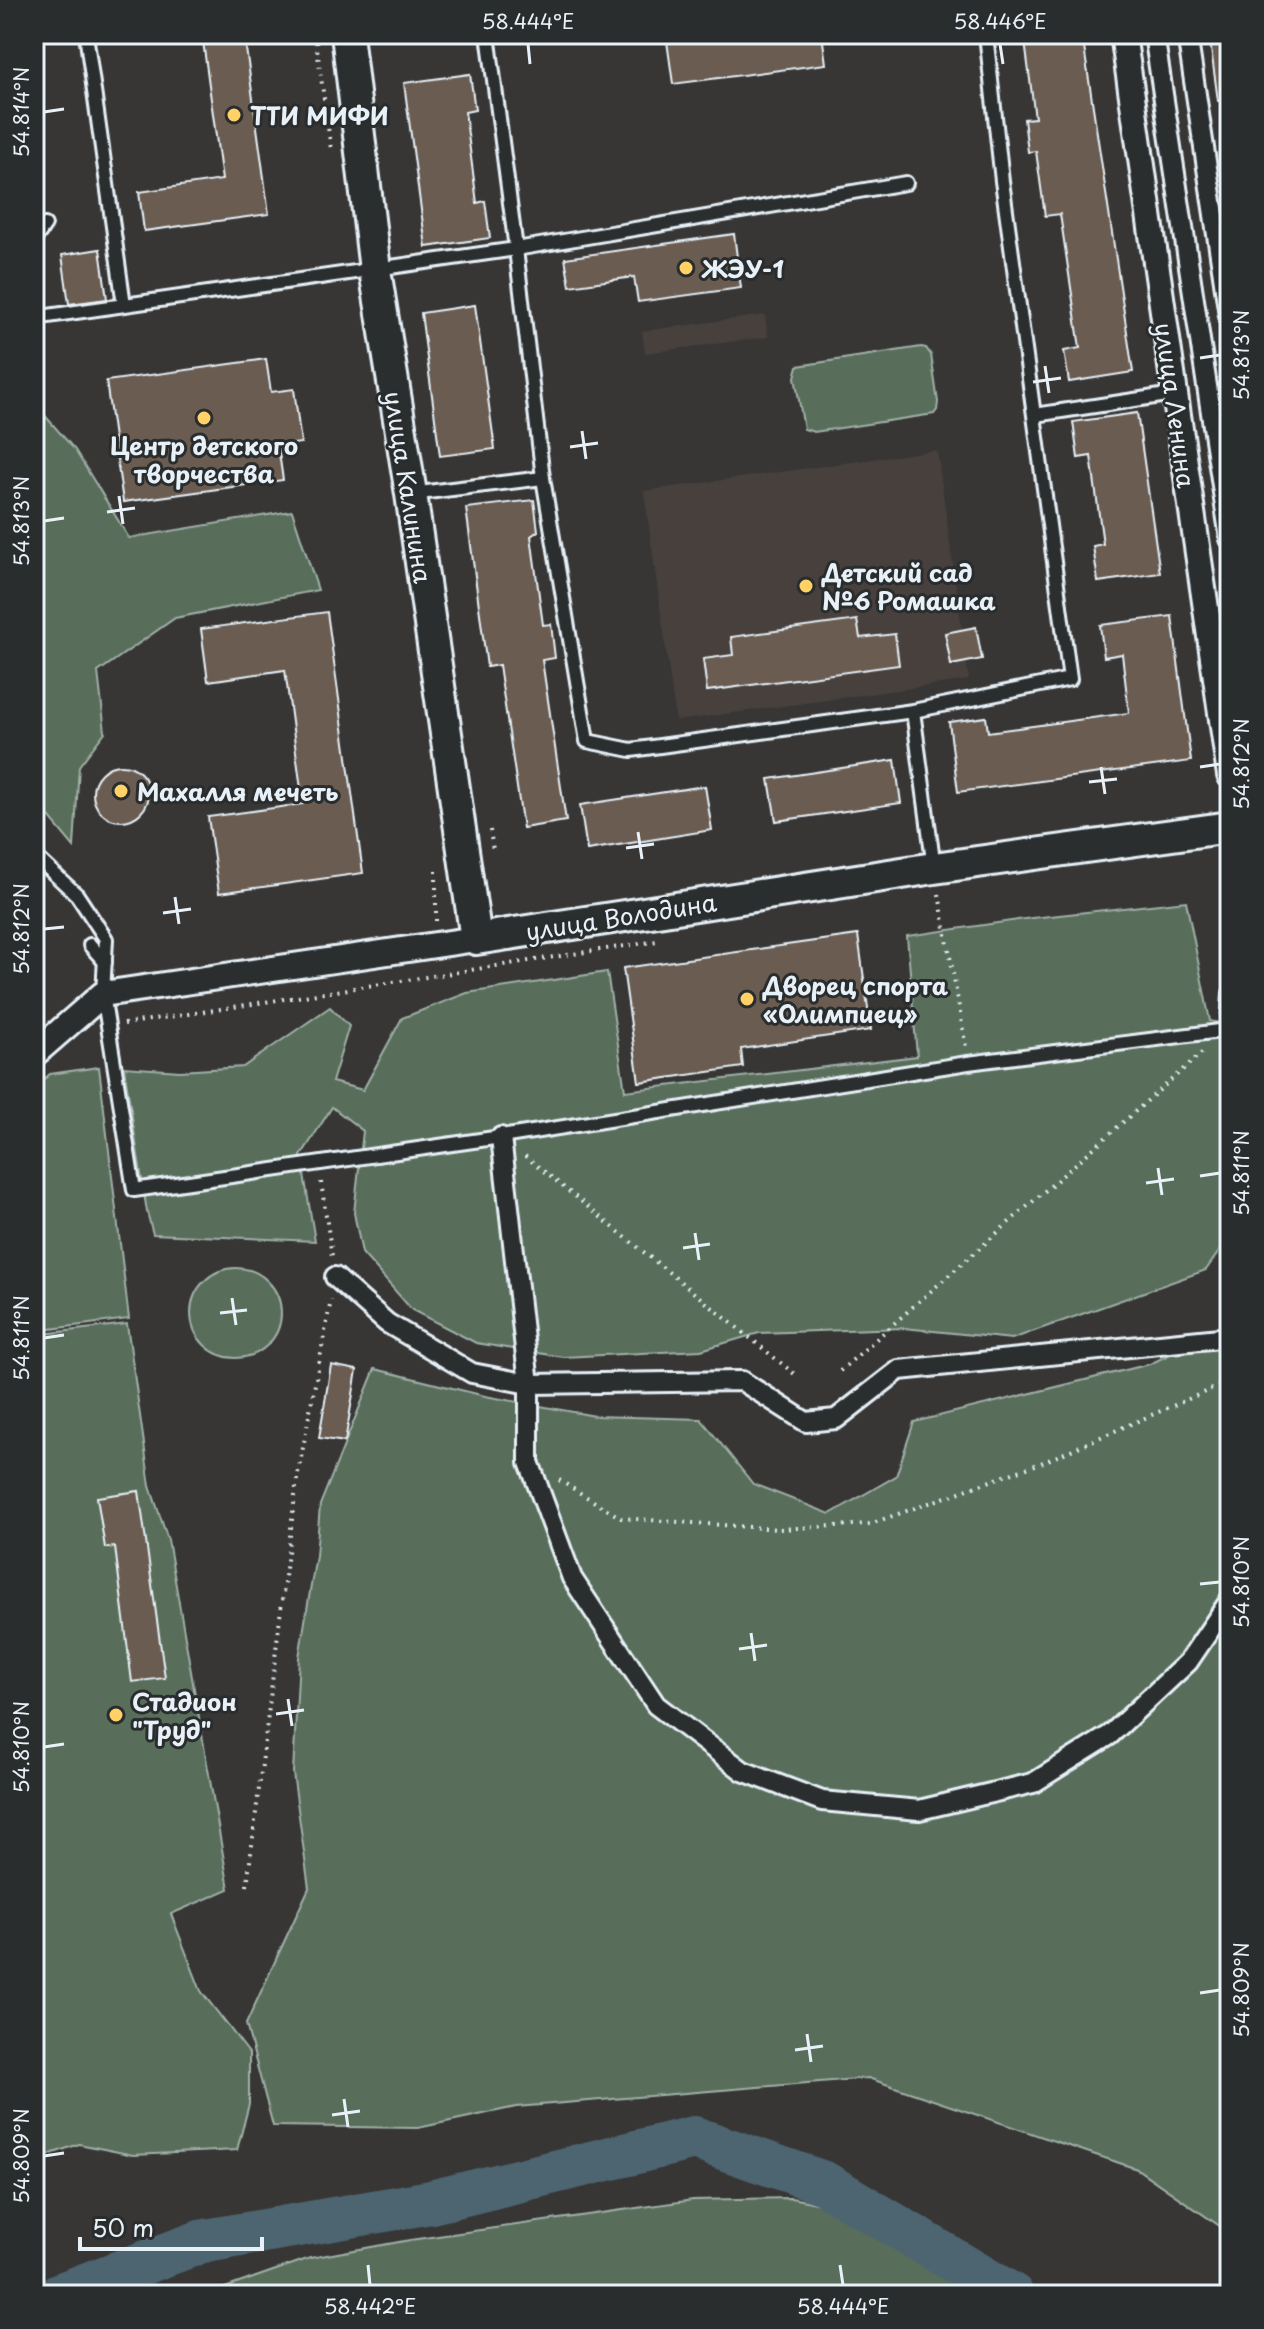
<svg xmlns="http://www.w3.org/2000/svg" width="1264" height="2329" viewBox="0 0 1264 2329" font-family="'Playpen Sans',sans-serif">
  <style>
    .built { fill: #46413d }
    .green { fill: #586e5a; stroke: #a0b0a9; stroke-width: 2 }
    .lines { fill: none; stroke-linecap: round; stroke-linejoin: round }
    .river { stroke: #4d6571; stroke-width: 44 }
    .building { fill: #6a5c51; stroke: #e8f1f8; stroke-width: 2 }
    .service-casing { stroke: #e8f1f8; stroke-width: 18 }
    .pedestrian-casing { stroke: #e8f1f8; stroke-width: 24 }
    .minor-casing { stroke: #e8f1f8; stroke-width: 30 }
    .tertiary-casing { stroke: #e8f1f8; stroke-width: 36 }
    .path { stroke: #e8f1f8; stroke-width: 4; stroke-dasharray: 2 6; stroke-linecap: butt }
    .service { stroke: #2a2d2e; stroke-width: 12 }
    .pedestrian { stroke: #2a2d2e; stroke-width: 18 }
    .minor { stroke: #2a2d2e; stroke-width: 24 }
    .tertiary { stroke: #2a2d2e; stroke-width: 30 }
    .ticks { fill: none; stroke: #e8f1f8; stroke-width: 3 }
    .poi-dot { fill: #ffd166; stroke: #2a2d2e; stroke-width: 3 }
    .labels { text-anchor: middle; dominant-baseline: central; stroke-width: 6; stroke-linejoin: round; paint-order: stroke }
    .poi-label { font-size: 24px; font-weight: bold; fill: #e8f1f8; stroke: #2a2d2e; text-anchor: start }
    .street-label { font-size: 24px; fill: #e8f1f8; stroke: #2a2d2e }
    .neatline { fill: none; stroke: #e8f1f8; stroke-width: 3 }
    .ticks-label { font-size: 20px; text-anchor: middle; fill: #e8f1f8 }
  </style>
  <rect width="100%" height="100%" fill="#373635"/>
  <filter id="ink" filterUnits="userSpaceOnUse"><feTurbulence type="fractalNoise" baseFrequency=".0125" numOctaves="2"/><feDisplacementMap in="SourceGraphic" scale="16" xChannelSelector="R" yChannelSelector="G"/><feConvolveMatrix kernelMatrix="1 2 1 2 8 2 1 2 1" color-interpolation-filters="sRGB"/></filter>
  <g filter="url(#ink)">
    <g class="built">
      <polygon points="765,315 768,337 645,353 642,331"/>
      <polygon points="937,450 969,680 676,721 644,491"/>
    </g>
    <g class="green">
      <polygon points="921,347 926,348 931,355 938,402 937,410 934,414 814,432 804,429 795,377 798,366"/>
      <polygon points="34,403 75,450 129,538 292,511 318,590 175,618 98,672 105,732 79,766 74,847 34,799"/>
      <polygon points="1186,901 1210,1021 1230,1025 1230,1236 1206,1270 1012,1339 904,1328 759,1333 701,1350 563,1357 476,1343 412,1310 362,1253 354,1213 363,1131 332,1107 301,1156 315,1241 153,1234 147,1212 124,1067 180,1071 243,1067 330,1007 349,1026 332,1082 363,1090 402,1018 467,993 607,972 625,1091 917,1056 907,936 1032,918"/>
      <polygon points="99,1067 129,1319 34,1331 34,1088 50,1074"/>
      <circle cx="236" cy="1313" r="45"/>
      <polygon points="127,1324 150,1486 168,1540 229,1889 171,1914 201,1991 249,2053 249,2104 237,2150 133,2155 79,2144 34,2160 34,1335"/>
      <polygon points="1230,1325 1230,2233 1137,2169 868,2078 516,2107 418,2128 273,2126 246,2024 309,1888 293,1773 299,1657 316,1556 320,1505 375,1369 485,1396 595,1416 701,1419 753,1484 830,1514 896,1476 914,1422 1150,1364"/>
      <polygon points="791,2198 895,2219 966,2257 969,2295 205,2295 310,2258 410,2240 693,2200"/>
    </g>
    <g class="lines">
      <polyline class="river" points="58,2295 200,2242 431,2202 694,2138 824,2183 1012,2295"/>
    </g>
    <g class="building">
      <polygon points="202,34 244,34 269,214 144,231 139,192 222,180"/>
      <polygon points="666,34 822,34 826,64 673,84"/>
      <polygon points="1024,34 1082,34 1133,372 1069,382 1064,351 1080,348 1060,214 1045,216 1036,151 1028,152 1024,119 1035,118"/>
      <polygon points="1209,34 1230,34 1230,100 1218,101"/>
      <polygon points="470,74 475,110 465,112 477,203 485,201 490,238 426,247 404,83"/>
      <polygon points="734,234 741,288 638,302 634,277 570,286 565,258"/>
      <polygon points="100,249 107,299 69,304 62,255"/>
      <polygon points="475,305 495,449 440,456 421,313"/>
      <polygon points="266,359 271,392 294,389 301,443 278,446 283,480 123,502 106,381"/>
      <polygon points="1137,413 1160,573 1098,582 1093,546 1103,544 1091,456 1078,458 1073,422"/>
      <polygon points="534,500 538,531 531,536 543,625 551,624 555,658 542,660 566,821 523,828 499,665 487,667 466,508"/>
      <polygon points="327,612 363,873 219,893 208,817 303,804 285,670 208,681 201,629"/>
      <polygon points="1172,616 1191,761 958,792 949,722 986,717 988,732 1129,713 1122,654 1104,657 1100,625"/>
      <polygon points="857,620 860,638 895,634 899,665 707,691 703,659 733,655 731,637"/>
      <polygon points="976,627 982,659 951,665 945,633"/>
      <polygon points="895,760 901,803 776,821 769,779"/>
      <circle cx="121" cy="793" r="28"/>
      <polygon points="705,786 712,830 587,850 580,805"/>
      <polygon points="858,935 871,1030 741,1049 743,1067 639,1082 623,968"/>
      <polygon points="331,1365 357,1370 345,1442 319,1438"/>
      <polygon points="139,1491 165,1678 132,1682 115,1547 105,1548 97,1497"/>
    </g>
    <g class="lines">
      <g class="service-casing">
        <g id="service">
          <polyline points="86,34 124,305"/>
          <polyline points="34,240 45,225"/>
          <polyline points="34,318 516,249 488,34"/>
          <polyline points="1035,415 1174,394"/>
          <polyline points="543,478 516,249 906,183"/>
          <polyline points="411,494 543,478 587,741 631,750 913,711 934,868"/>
          <polyline points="913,711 1070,679 1002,181 986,34"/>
          <polyline points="34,855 77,895 106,939 103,994 134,1190 501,1137 968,1063 1228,1030 1230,993"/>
          <polyline points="90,945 105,962"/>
        </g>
      </g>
      <g class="pedestrian-casing">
        <g id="pedestrian">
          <polyline points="1154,34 1230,539"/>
          <polyline points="1187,34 1230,322"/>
          <polyline points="501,1137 529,1384 529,1462 572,1578 656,1705 743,1771 822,1801 919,1810 1033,1783 1110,1735 1188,1662 1230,1600"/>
          <polyline points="335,1277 387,1323 472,1373 529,1384 742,1381 806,1422 836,1419 899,1370 1230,1337"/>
        </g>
      </g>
      <g class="minor-casing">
        <g id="minor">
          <polyline points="1123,34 1230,775"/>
          <polyline points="34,1054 103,994 476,939"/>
        </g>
      </g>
      <g class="tertiary-casing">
        <polyline id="tertiary" points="347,34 375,270 411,494 476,939 934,868 1230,827"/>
      </g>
      <g class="path">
        <polyline points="315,34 331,149"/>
        <polyline points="490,830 493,850 490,851"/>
        <polyline points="939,894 966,1047"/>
        <polyline points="436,921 436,870"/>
        <polyline points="124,1024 657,941"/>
        <polyline points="525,1156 797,1376"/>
        <polyline points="321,1182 332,1256"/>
        <polyline points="840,1371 1204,1051"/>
        <polyline points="559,1480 621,1518 779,1529 870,1524 1041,1463 1230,1381"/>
        <polyline points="247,1886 297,1479 331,1300"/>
      </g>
      <use href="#service" class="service"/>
      <use href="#pedestrian" class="pedestrian"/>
      <use href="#minor" class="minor"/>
      <use href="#tertiary" class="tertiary"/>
    </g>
  </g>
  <path class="ticks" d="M528,44L530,64M1000,44L1003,64M44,112L64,109M1200,358L1220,355M1045,366L1049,393M1033,382L1061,378M582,431L586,459M570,447L598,443M119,496L123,524M107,512L135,508M44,521L64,518M1101,767L1105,794M1200,767L1220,764M1089,782L1117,779M638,832L642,859M626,848L654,844M175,897L179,924M163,913L191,909M44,929L64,927M1158,1168L1162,1195M1200,1176L1220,1173M1146,1183L1174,1179M695,1233L699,1260M683,1248L710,1244M232,1298L236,1325M220,1313L247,1310M44,1338L64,1335M1200,1584L1220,1582M751,1633L755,1661M739,1649L767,1645M288,1699L292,1726M276,1714L304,1710M44,1747L64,1744M1200,1993L1220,1990M807,2034L811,2062M795,2050L823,2046M344,2099L348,2127M332,2115L360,2111M44,2156L64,2153M368,2265L370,2285M840,2265L843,2285"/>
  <g class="poi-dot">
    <circle cx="234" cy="115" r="8"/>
    <circle cx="686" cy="268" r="8"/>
    <circle cx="204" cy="418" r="8"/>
    <circle cx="806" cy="586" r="8"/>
    <circle cx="121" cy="791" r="8"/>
    <circle cx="747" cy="999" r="8"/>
    <circle cx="116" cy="1715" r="8"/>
  </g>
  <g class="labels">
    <g class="poi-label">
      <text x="250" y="115">ТТИ МИФИ</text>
      <text x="702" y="268">ЖЭУ-1</text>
      <text x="204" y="445" text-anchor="middle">Центр детского<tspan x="204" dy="28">творчества</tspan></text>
      <text x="822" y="572">Детский сад<tspan x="822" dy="28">№6 Ромашка</tspan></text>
      <text x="137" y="791">Махалля мечеть</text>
      <text x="763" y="985">Дворец спорта<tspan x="763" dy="28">«Олимпиец»</tspan></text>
      <text x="132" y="1701">Стадион<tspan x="132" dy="28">"Труд"</tspan></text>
    </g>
    <g class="street-label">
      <text transform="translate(1176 405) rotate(82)">улица Ленина</text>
      <text transform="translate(409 487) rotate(81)">улица Калинина</text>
      <text transform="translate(621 916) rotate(-9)">улица Володина</text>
    </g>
  </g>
  <rect width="1264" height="2329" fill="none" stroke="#2a2d2e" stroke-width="88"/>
  <path d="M80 2237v12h182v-12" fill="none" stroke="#e8f1f8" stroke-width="4"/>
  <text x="92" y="2237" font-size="24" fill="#e8f1f8" stroke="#2a2d2e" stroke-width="6" paint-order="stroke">50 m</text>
  <rect x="44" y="44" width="1176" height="2241" class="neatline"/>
  <g class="ticks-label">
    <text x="528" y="29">58.444°E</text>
    <text x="1000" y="29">58.446°E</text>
    <text transform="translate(22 112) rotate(-90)" y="7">54.814°N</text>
    <text transform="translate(1242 355) rotate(-90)" y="7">54.813°N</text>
    <text transform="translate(22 521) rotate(-90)" y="7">54.813°N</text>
    <text transform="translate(1242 764) rotate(-90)" y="7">54.812°N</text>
    <text transform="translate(22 929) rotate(-90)" y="7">54.812°N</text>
    <text transform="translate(1242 1173) rotate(-90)" y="7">54.811°N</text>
    <text transform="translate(22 1338) rotate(-90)" y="7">54.811°N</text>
    <text transform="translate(1242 1582) rotate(-90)" y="7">54.810°N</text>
    <text transform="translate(22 1747) rotate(-90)" y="7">54.810°N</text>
    <text transform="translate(1242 1990) rotate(-90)" y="7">54.809°N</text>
    <text transform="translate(22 2156) rotate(-90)" y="7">54.809°N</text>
    <text x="370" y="2314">58.442°E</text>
    <text x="843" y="2314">58.444°E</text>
  </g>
</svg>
